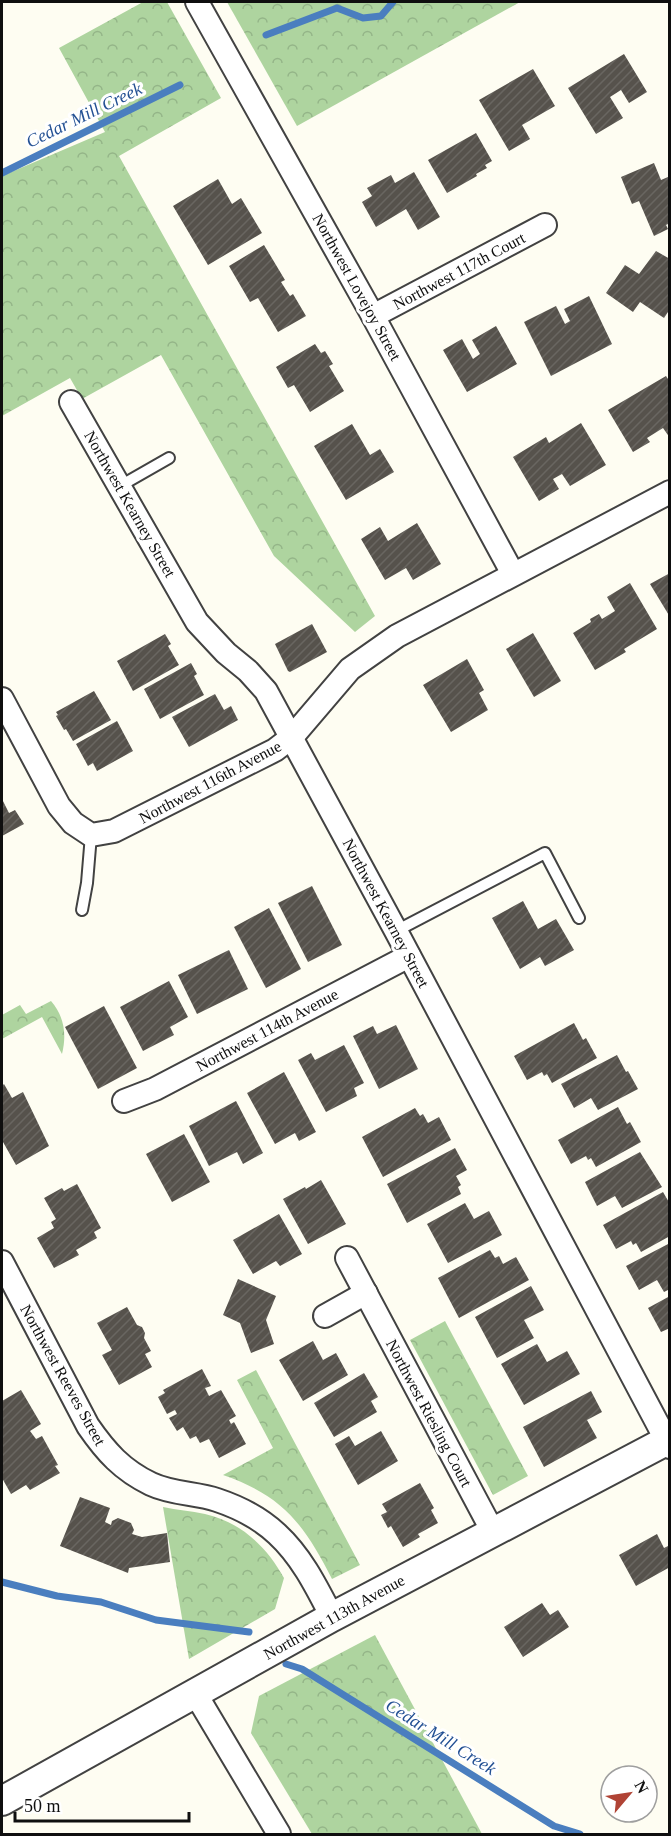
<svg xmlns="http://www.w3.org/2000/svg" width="671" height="1836" viewBox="0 0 671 1836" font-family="Georgia,serif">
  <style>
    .forest { fill: url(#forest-crowns) }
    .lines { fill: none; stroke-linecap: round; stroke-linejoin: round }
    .stream { stroke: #4a7ebf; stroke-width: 7 }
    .building { fill: url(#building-hatch) }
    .service-casing { stroke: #424242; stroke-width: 14 }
    .minor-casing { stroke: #424242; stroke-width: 26 }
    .tertiary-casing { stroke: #424242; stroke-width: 32 }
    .service { stroke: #fff; stroke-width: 10 }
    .minor { stroke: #fff; stroke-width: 22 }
    .tertiary { stroke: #fff; stroke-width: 28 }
    .labels { text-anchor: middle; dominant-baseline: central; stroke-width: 6; stroke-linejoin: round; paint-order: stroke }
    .street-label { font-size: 16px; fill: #0f0f0f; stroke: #fff }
    .water-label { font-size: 18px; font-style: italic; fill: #245194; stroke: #fff }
  </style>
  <defs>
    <pattern id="forest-crowns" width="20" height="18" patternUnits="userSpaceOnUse" patternTransform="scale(1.5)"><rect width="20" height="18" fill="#aed49f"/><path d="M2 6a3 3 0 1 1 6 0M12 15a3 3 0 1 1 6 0" fill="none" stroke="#94b588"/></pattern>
    <pattern id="building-hatch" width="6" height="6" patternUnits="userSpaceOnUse" patternTransform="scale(1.5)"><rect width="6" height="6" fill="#56524c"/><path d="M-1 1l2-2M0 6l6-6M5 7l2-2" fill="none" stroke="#696661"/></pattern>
  </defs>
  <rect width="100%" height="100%" fill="#fefdf2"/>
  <g class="forest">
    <polygon points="143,2 167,2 221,98 119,156 375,616 355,632 274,556 161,355 82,399 70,378 2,416 2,176 105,132 59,48"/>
    <polygon points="227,2 520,2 297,126"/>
    <path d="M51,1001C64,1016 67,1034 62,1054L42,1017L2,1039V1015L20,1005L26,1014Z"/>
    <polygon points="445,1321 528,1476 493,1495 410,1340"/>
    <path d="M256,1370L360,1565L332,1579C304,1524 283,1496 223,1475L273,1448L237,1380Z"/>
    <path d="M163,1507C177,1510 191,1511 205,1514C241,1522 267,1547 284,1578L275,1609L189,1659Z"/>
    <polygon points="375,1635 482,1834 312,1834 251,1733 259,1696"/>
  </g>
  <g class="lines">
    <g class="stream">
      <polyline points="266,35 337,8 363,18 381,16 393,2"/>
      <polyline points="2,173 180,85"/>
      <polyline points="2,1582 57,1596 101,1602 156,1620 249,1632"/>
      <polyline points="286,1664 302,1669 554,1826 580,1834"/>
    </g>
  </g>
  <g class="building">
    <polygon points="624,54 647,92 629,103 621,90 610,97 623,118 596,134 568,88"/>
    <polygon points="533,69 555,106 522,125 530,139 509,151 479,100"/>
    <polygon points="476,133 492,161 485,165 487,168 476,174 477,176 447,193 428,160"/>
    <polygon points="654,163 661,180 668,177 670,179 670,223 666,225 668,229 654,236 639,201 632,204 621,177"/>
    <polygon points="414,172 440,217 418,230 406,209 376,227 362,202 372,196 367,188 391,175 395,183"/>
    <polygon points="218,179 232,204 241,198 262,233 208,265 173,206"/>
    <polygon points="264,245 285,280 281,282 290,296 293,294 306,316 278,332 258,298 250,302 229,266"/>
    <polygon points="656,251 670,259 670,309 664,318 640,302 633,312 606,293 625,265 639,274"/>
    <polygon points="589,296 612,344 551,376 524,322 556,306 565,324 570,321 564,309"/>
    <polygon points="496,326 517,364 467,392 443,350 462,339 473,359 480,354 472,340"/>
    <polygon points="315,344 321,353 325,351 333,364 329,366 344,391 310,412 294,385 288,388 276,367"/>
    <polygon points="666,376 670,382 670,438 663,428 647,438 650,442 633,452 608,410"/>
    <polygon points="581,423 606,465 570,486 562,474 553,479 559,489 539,501 513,457 546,437 549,443"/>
    <polygon points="352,424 370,455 380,449 394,472 346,500 314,446"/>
    <polygon points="417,523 441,564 413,580 406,568 385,580 361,539 380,527 388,541"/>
    <polygon points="670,573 670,617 650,584"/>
    <polygon points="630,583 657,629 624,649 626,652 595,670 573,633 591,622 590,619 599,614 602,619 615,611 607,597"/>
    <polygon points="312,624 327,652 290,672 288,671 275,644"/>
    <polygon points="533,633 561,681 534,697 506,649"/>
    <polygon points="165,634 171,644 168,646 179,665 133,691 117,661"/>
    <polygon points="467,659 484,690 479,693 488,710 451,732 423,685"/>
    <polygon points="191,663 197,674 194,676 204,695 160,719 144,689"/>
    <polygon points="94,691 111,720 73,741 66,729 64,730 56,716 58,715 56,712"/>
    <polygon points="215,694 224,710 231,706 238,720 189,747 172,717"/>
    <polygon points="117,721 133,751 97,771 93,763 88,766 76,744"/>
    <polygon points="2,799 9,813 15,810 24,824 2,836"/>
    <polygon points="312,886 342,945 308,962 278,903"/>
    <polygon points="523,901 538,929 556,919 574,950 545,966 540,957 520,969 492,918"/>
    <polygon points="269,908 301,969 266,988 234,927"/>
    <polygon points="229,950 248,989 197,1014 178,975"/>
    <polygon points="169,981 188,1017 170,1027 174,1035 143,1051 120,1007"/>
    <polygon points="104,1006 137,1068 98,1089 65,1027"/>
    <polygon points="574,1023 583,1040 586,1038 597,1058 552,1083 547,1074 544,1076 542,1072 527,1080 514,1056"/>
    <polygon points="396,1025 418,1069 379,1089 353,1036 373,1026 377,1034"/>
    <polygon points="344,1045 364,1083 354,1088 357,1096 326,1112 298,1060 311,1053 315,1060"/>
    <polygon points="617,1055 626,1072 628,1071 638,1089 598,1110 591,1098 574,1108 561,1084"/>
    <polygon points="284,1072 316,1132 299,1141 295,1133 275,1144 247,1093"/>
    <polygon points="4,1084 12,1098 23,1092 49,1146 16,1165 3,1142 2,1143 2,1086"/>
    <polygon points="236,1101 263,1153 243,1164 237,1152 209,1166 189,1126"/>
    <polygon points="618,1107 627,1124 630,1122 641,1142 596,1167 591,1158 588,1160 586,1156 571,1164 558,1140"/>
    <polygon points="415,1108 420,1116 423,1114 428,1123 439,1117 451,1140 383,1177 362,1137"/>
    <polygon points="184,1134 210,1182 172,1202 146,1154"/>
    <polygon points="455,1148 467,1170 456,1176 461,1185 458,1187 461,1194 407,1223 387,1184"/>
    <polygon points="640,1152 662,1187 622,1208 615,1196 597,1206 585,1182"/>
    <polygon points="321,1180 346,1224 308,1244 283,1199 305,1187 306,1189"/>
    <polygon points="77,1184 101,1228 94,1232 97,1238 76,1250 79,1255 54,1268 37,1238 54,1228 51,1222 56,1219 44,1198 62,1188 64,1191"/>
    <polygon points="663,1192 670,1204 670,1236 641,1252 636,1243 633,1245 631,1241 616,1249 603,1225"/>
    <polygon points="465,1203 474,1219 489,1211 502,1235 448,1263 427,1224"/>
    <polygon points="279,1214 302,1254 280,1266 276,1261 253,1274 233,1240"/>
    <polygon points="670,1243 670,1289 664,1292 657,1280 639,1290 626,1266"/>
    <polygon points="490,1250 495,1258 499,1256 503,1264 516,1257 529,1280 459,1318 438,1278"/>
    <polygon points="238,1279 276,1296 266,1320 274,1344 251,1353 240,1323 223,1315"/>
    <polygon points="531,1286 544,1310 524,1320 534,1338 497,1358 475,1317"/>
    <polygon points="670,1296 670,1328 661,1332 648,1308"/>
    <polygon points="127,1307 137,1325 142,1327 145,1333 144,1338 151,1351 145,1354 152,1367 119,1385 102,1355 112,1350 97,1323"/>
    <polygon points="313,1341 323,1360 336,1353 348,1375 303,1401 279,1360"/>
    <polygon points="537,1344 547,1362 567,1351 580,1374 524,1405 501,1364"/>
    <polygon points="202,1369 211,1386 205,1388 209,1396 221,1390 236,1416 229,1420 231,1424 234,1422 246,1444 219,1458 209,1439 200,1443 196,1436 190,1439 183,1427 177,1431 169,1418 177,1414 175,1410 167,1414 158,1397 165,1393 163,1390"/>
    <polygon points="364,1373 378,1397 371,1401 377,1412 334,1437 314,1403"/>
    <polygon points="21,1390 41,1424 30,1431 36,1439 42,1436 58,1465 55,1466 60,1473 30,1490 26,1485 11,1494 2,1478 2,1416 3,1414 2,1401"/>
    <polygon points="591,1391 602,1412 587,1420 597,1438 544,1467 523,1427"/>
    <polygon points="381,1431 398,1461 358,1485 335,1444 349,1436 355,1446"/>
    <polygon points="420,1483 434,1508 431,1510 438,1523 418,1534 420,1537 403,1547 391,1526 388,1528 381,1515 387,1512 382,1504"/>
    <polygon points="80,1497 110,1508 105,1522 111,1525 112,1521 118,1518 131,1523 134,1530 132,1534 142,1537 167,1533 170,1562 129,1568 128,1573 60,1546"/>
    <polygon points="657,1534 664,1548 670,1545 670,1567 636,1586 619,1555"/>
    <polygon points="542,1603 550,1615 558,1610 569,1627 523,1657 504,1627"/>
  </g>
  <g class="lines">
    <g class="service-casing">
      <g id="service">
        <polyline points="120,486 169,458"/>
        <polyline points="82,910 87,883 91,835"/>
        <polyline points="396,931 545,853 579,918"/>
      </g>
    </g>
    <g class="minor-casing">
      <g id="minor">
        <polyline points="197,2 373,316 513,574"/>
        <polyline points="373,316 545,225"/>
        <polyline points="71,402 197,622 226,653 248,671 266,691 396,931 670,1447"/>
        <polyline points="2,699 59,806 73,823 91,835 114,831 275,750 292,737 350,669 397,636 670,492"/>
        <polyline points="124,1101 155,1089 409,956"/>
        <polyline points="347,1258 493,1532"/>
        <path d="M2,1262L88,1426C106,1452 122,1470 151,1484C172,1494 196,1493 217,1500C238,1507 261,1519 277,1534C302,1557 317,1588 332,1617"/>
        <polyline points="325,1316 366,1293"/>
        <polyline points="195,1693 279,1834"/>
      </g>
    </g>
    <g class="tertiary-casing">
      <polyline id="tertiary" points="2,1801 332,1617 670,1439"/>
    </g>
    <use href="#service" class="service"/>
    <use href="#minor" class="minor"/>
    <use href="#tertiary" class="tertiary"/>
  </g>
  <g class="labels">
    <g class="street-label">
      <text transform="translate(459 271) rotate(-28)">Northwest 117th Court</text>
      <text transform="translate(357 287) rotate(61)">Northwest Lovejoy Street</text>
      <text transform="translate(130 504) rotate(60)">Northwest Kearney Street</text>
      <text transform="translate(210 782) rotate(-28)">Northwest 116th Avenue</text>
      <text transform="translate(386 913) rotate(62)">Northwest Kearney Street</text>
      <text transform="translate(267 1030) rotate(-28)">Northwest 114th Avenue</text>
      <text transform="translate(63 1375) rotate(61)">Northwest Reeves Street</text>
      <text transform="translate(429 1413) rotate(62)">Northwest Riesling Court</text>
      <text transform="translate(334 1617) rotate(-29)">Northwest 113th Avenue</text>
    </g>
    <g class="water-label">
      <text transform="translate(84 115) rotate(-26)">Cedar Mill Creek</text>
      <text transform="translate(441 1737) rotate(32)">Cedar Mill Creek</text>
    </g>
  </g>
  <rect width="671" height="1836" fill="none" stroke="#0f0f0f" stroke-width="6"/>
  <g transform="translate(629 1794) rotate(61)"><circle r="28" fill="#ffffff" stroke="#9f9f9f" stroke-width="1.5"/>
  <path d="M0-4.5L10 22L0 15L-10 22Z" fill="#b04335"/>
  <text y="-9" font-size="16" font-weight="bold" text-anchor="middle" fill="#0f0f0f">N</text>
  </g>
  <path d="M15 1812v9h174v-9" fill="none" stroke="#0f0f0f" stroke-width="3"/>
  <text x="24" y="1812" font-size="18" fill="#0f0f0f" stroke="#ffffff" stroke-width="4.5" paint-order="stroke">50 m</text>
</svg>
